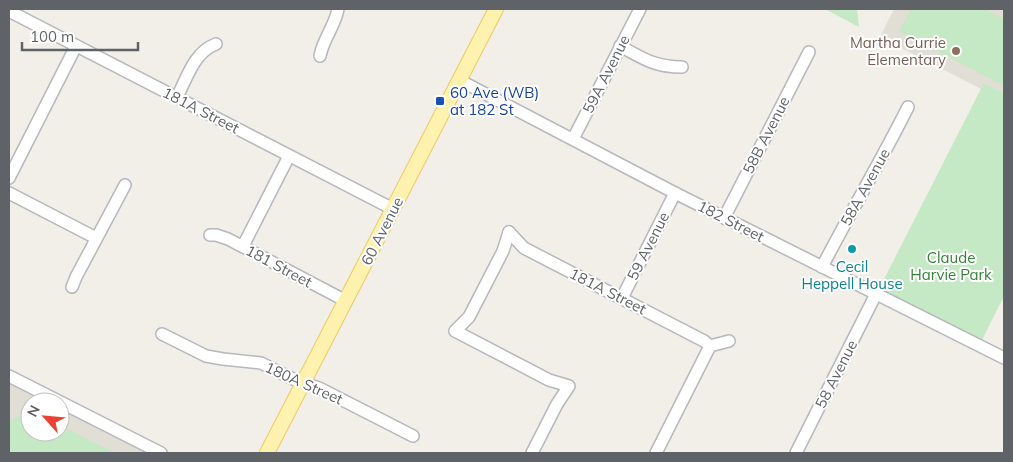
<svg xmlns="http://www.w3.org/2000/svg" width="1013" height="462" viewBox="0 0 1013 462" font-family="Mulish,sans-serif">
  <style>
    .education { fill: #e1ded6 }
    .green { fill: #c5e8c5 }
    .lines { fill: none; stroke-linecap: round; stroke-linejoin: round }
    .minor-casing { stroke: #b5b8bc; stroke-width: 14 }
    .major-casing { stroke: #f2c960; stroke-width: 16 }
    .minor { stroke: #fff; stroke-width: 11 }
    .major { stroke: #fff2af; stroke-width: 14 }
    .education-dot { fill: #8d6e63; stroke: #fff; stroke-width: 2 }
    .transit-dot { fill: #1a4fb4; stroke: #fff; stroke-width: 2 }
    .culture-dot { fill: #0f9aa8; stroke: #fff; stroke-width: 2 }
    .labels { text-anchor: middle; dominant-baseline: central; stroke-width: 4; stroke-linejoin: round; paint-order: stroke }
    .education-label { font-size: 15px; fill: #785e54; stroke: #fff; text-anchor: end }
    .street-label { font-size: 15px; fill: #5f6368; stroke: #fff }
    .transit-label { font-size: 15px; fill: #164399; stroke: #fff; text-anchor: start }
    .park-label { font-size: 15px; fill: #348238; stroke: #fff }
    .culture-label { font-size: 15px; fill: #0d838f; stroke: #fff }
  </style>
  <rect width="100%" height="100%" fill="#f1efe8"/>
  <g class="education">
    <polygon points="894,9 1004,9 1004,93 984,83 981,89 880,37"/>
    <polygon points="9,383 46,402 30,402 30,432 60,432 60,409 147,453 9,453"/>
  </g>
  <g class="green">
    <polygon points="825,9 857,9 859,27"/>
    <polygon points="911,9 985,9 1004,19 1004,86 899,31"/>
    <polygon points="984,83 1004,93 1004,296 981,342 878,291"/>
    <polygon points="30,411 30,432 60,432 60,425 115,453 9,453 9,421"/>
  </g>
  <g class="lines">
    <g class="minor-casing">
      <g id="minor">
        <polyline points="9,11 393,209"/>
        <path d="M620,46C644,59 655,67 682,67"/>
        <path d="M320,56C323,39 335,26 338,9"/>
        <polyline points="459,80 675,193 1004,358"/>
        <path d="M177,97C187,78 194,52 216,44"/>
        <polyline points="573,139 640,9"/>
        <polyline points="9,178 76,46"/>
        <polyline points="9,193 96,238"/>
        <polyline points="724,218 809,52"/>
        <polyline points="509,232 503,251 469,317 455,331 549,380 569,386 557,404 532,453"/>
        <polyline points="509,232 524,248 704,341 710,346"/>
        <polyline points="210,235 216,235 228,239 346,301"/>
        <polyline points="243,246 289,156"/>
        <path d="M822,267C850,213 881,161 908,107"/>
        <polyline points="72,287 76,277 125,185"/>
        <polyline points="622,298 675,193"/>
        <polyline points="162,334 206,356 223,359 261,363 293,379 319,388 413,436"/>
        <polyline points="710,346 729,341"/>
        <polyline points="9,376 161,453"/>
        <polyline points="656,453 710,346"/>
        <polyline points="796,453 876,294"/>
      </g>
    </g>
    <g class="major-casing">
      <polyline id="major" points="267,453 496,9"/>
    </g>
    <use href="#minor" class="minor"/>
    <use href="#major" class="major"/>
  </g>
  <circle class="education-dot" cx="956" cy="51" r="5"/>
  <rect class="transit-dot" x="435" y="96" width="10" height="10" rx="2.5"/>
  <circle class="culture-dot" cx="852" cy="249" r="5"/>
  <g class="labels">
    <g class="education-label">
      <text x="946" y="42">Martha Currie<tspan x="946" dy="17">Elementary</tspan></text>
    </g>
    <g class="street-label">
      <text transform="translate(606 74) rotate(-63)">59A Avenue</text>
      <text transform="translate(201 110) rotate(27)">181A Street</text>
      <text transform="translate(766 135) rotate(-63)">58B Avenue</text>
      <text transform="translate(865 187) rotate(-61)">58A Avenue</text>
      <text transform="translate(731 221) rotate(27)">182 Street</text>
      <text transform="translate(382 231) rotate(-63)">60 Avenue</text>
      <text transform="translate(648 246) rotate(-63)">59 Avenue</text>
      <text transform="translate(279 266) rotate(28)">181 Street</text>
      <text transform="translate(608 291) rotate(27)">181A Street</text>
      <text transform="translate(836 374) rotate(-63)">58 Avenue</text>
      <text transform="translate(304 383) rotate(24)">180A Street</text>
    </g>
    <g class="transit-label">
      <text x="450" y="92">60 Ave (WB)<tspan x="450" dy="17">at 182 St</tspan></text>
    </g>
    <g class="park-label">
      <text x="951" y="257">Claude<tspan x="951" dy="17">Harvie Park</tspan></text>
    </g>
    <g class="culture-label">
      <text x="852" y="266">Cecil<tspan x="852" dy="17">Heppell House</tspan></text>
    </g>
  </g>
  <rect width="1013" height="462" fill="none" stroke="#5f6368" stroke-width="20"/>
  <g transform="translate(45 417) rotate(297)"><circle r="24" fill="#ffffff" stroke="#bfc1c3"/>
  <path d="M0-4L9 19L0 12L-9 19Z" fill="#ea4335"/>
  <text y="-8" font-size="14" font-weight="bold" text-anchor="middle" fill="#5f6368">N</text>
  </g>
  <path d="M22 42v8h116v-8" fill="none" stroke="#5f6368" stroke-width="2.5"/>
  <text x="30" y="42" font-size="15" fill="#5f6368" stroke="#ffffff" stroke-width="4" paint-order="stroke">100 m</text>
</svg>
